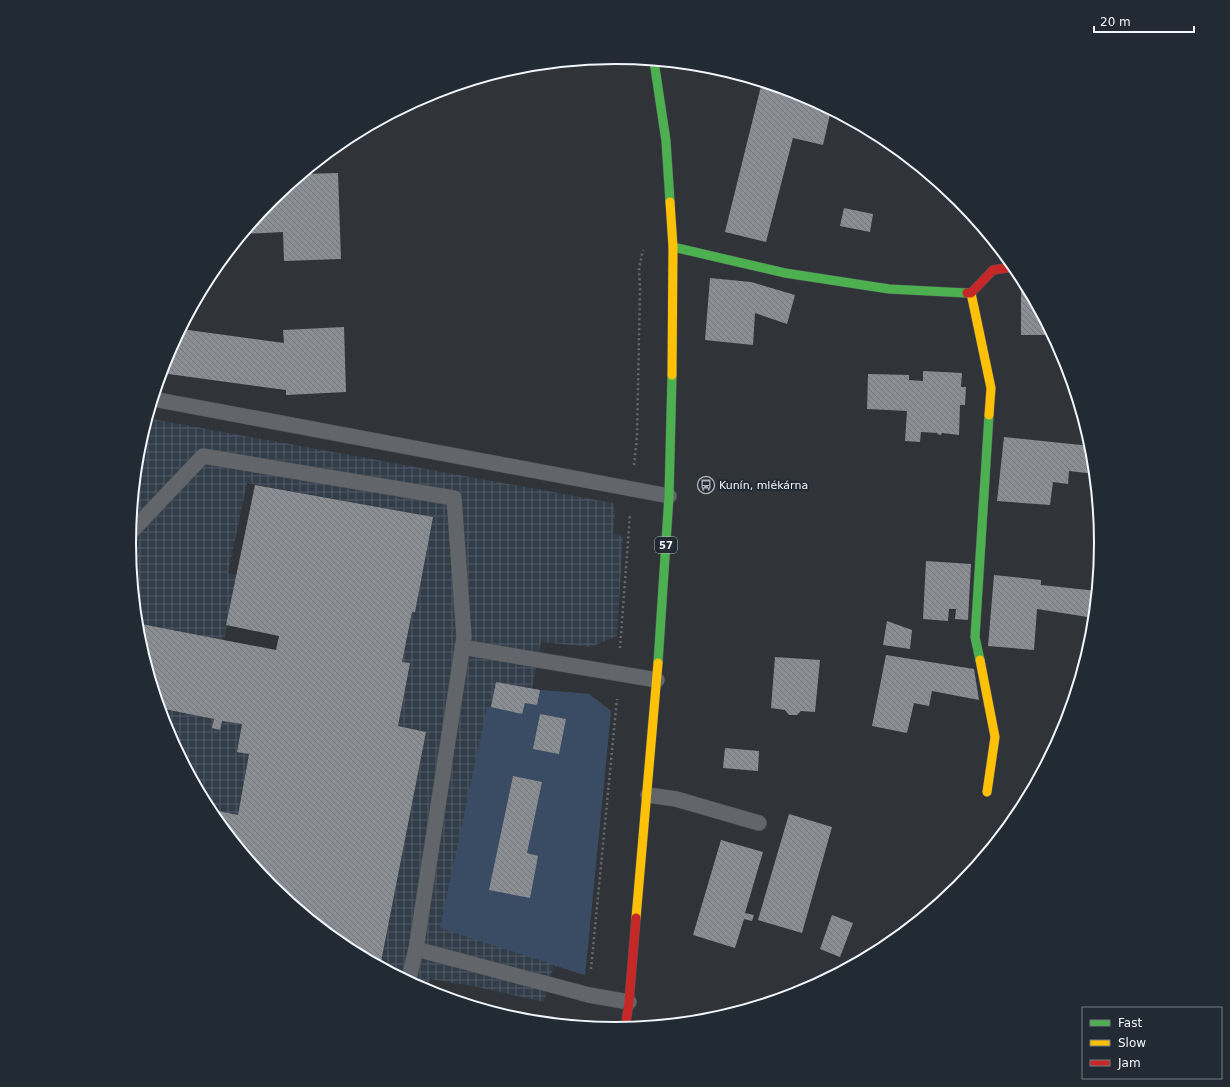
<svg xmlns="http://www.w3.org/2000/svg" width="1230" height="1087" viewBox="0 0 1230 1087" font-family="'DejaVu Sans',sans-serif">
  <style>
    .industrial { fill: url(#industrial-grid) }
    .green { fill: #3a4c63 }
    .building { fill: url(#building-back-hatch) }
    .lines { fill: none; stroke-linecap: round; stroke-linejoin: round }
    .lane-casing { stroke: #4c5055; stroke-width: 16 }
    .fast-casing { stroke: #4c5055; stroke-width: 10 }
    .slow-casing { stroke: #4c5055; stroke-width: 10 }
    .jam-casing { stroke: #4c5055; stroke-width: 10 }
    .path { stroke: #676a6d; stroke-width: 2.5; stroke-dasharray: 2 3; stroke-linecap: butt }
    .lane { stroke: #626569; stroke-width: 15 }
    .fast { stroke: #4caf50; stroke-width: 9 }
    .slow { stroke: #ffc107; stroke-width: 9 }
    .jam { stroke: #c62828; stroke-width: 9 }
    .labels { text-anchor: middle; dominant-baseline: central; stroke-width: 4; stroke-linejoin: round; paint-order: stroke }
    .shield { fill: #222a33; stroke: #b3b9c0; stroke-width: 1 }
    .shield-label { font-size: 10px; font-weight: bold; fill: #f1f6fc }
    .poi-label { font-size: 11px; fill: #f1f6fc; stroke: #222a33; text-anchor: start }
    .rim { fill: none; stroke: #f1f6fc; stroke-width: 2 }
  </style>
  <defs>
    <pattern id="industrial-grid" width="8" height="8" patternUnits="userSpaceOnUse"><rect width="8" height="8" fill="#323d4a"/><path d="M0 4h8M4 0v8" fill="none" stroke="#505a65"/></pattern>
    <pattern id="building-back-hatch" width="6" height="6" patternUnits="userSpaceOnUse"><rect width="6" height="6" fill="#8a8d92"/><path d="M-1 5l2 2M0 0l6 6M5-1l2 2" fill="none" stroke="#73767a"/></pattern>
  </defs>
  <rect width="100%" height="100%" fill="#303439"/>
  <g class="industrial">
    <polygon points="147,418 613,503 615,513 613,534 623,536 617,636 591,647 541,642 532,688 540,690 589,694 611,711 585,975 554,966 544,1002 473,986 430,979 427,992 380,967 426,732 398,726 409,663 402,662 412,612 415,612 432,517 247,483 228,573 237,575 224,640 136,624 129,543 138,448"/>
    <polygon points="159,708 214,719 213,728 220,730 222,721 242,724 237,751 249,754 238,815 208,809 165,729"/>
  </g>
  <polygon class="green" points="496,682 540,690 589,694 611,711 585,975 440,928 487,707 491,707"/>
  <g class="building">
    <polygon points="762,82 801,94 831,110 823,145 793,138 766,242 725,232"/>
    <polygon points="338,173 341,259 284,261 283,232 242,234 271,199 302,174"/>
    <polygon points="844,208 873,214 870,232 840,226"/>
    <polygon points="710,278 751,282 795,295 787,324 755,313 753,345 705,340"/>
    <polygon points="1021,291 1029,291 1052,335 1021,335"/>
    <polygon points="344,327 346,392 286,395 286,390 161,373 166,357 181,329 284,343 283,330"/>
    <polygon points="923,371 962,373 961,387 966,387 965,405 960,405 959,435 942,433 941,435 937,434 938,433 921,432 920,442 905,441 907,411 867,409 868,374 909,375 909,380 923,381"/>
    <polygon points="1004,437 1091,446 1095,474 1069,471 1068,484 1053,482 1050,505 997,501"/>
    <polygon points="255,485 433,517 415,612 412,612 402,662 410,663 398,726 426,732 380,967 345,948 271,887 210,814 208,809 238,815 249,754 237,752 242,724 222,721 220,730 212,728 214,719 159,708 138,638 136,623 276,650 279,636 226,625"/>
    <polygon points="926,561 971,564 968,620 955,619 956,609 949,609 948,621 923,619"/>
    <polygon points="994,575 1041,580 1041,585 1097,591 1094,618 1037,609 1034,650 988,646"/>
    <polygon points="887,621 912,630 910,649 883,645"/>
    <polygon points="886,655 974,669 979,700 932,691 929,706 914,703 907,733 872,726"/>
    <polygon points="775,657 820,660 815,712 801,711 797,715 789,715 785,710 771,708"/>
    <polygon points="496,682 540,690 537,705 525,703 522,714 491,707"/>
    <polygon points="540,714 566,719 559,754 533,749"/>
    <polygon points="725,748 759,751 758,771 723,768"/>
    <polygon points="513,776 542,782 527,853 538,856 530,898 489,890"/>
    <polygon points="789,814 832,827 802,933 758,920"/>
    <polygon points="721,840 763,852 745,913 754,915 752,921 744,919 735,948 693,935"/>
    <polygon points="973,863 977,865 960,886 959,886"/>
    <polygon points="941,895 946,898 933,909"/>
    <polygon points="832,915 853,923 840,957 820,949"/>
  </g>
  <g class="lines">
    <g class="lane-casing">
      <g id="lane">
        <polyline points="153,399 669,496"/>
        <polyline points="130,533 203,456 454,498 464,637 416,949 408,982"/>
        <polyline points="462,647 657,680"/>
        <polyline points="648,795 676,799 759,823"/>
        <polyline points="416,949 589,995 629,1002"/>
      </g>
    </g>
    <g class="fast-casing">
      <g id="fast">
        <polyline points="654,61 666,141 670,202"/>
        <polyline points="673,247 785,273 889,289 967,293"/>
        <polyline points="980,660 975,637 989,415"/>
        <polyline points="658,663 669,496 672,375"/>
      </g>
    </g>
    <g class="slow-casing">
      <g id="slow">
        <polyline points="670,202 673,247 672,375"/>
        <polyline points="971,293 991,388 989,415"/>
        <polyline points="980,660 995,737 987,792"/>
        <polyline points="636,918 658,663"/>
      </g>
    </g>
    <g class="jam-casing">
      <g id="jam">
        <polyline points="967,293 971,293 993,270 1014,267"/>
        <polyline points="625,1029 629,1002 636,918"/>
      </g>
    </g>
    <g class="path">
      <polyline points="634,465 637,437 640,289 639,268 643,250"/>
      <polyline points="620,648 630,514"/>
      <polyline points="591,969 617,699"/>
      <polyline points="585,1027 587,1020"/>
    </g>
    <use href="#lane" class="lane"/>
    <use href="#fast" class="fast"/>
    <use href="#slow" class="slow"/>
    <use href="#jam" class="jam"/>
  </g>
  <defs>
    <g id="bus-ring" transform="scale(0.9)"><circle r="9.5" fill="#222a33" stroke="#adb2b8" stroke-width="1.5"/><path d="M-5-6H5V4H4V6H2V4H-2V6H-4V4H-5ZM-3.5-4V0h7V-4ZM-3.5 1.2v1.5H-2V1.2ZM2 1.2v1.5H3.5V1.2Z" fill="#adb2b8"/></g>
  </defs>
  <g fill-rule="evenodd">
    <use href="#bus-ring" x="706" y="485"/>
  </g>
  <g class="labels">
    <rect class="shield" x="655" y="537" width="22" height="16" rx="3"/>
    <g class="shield-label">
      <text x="666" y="545">57</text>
    </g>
    <g class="poi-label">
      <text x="719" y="485">Kunín, mlékárna</text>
    </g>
  </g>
  <path d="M0 0H1230V1087H0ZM136 543a479 479 0 1 1 958 0a479 479 0 1 1-958 0Z" fill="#222a33" fill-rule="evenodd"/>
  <path class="rim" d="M136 543a479 479 0 1 1 958 0a479 479 0 1 1-958 0Z"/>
  <rect x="1082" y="1007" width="140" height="72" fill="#222a33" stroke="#757c83"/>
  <rect x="1090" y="1020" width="20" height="6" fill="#4caf50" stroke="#757c83"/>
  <text x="1118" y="1027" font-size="12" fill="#f1f6fc">Fast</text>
  <rect x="1090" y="1040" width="20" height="6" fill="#ffc107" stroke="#757c83"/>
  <text x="1118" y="1047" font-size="12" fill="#f1f6fc">Slow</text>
  <rect x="1090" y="1060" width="20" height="6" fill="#c62828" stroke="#757c83"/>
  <text x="1118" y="1067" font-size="12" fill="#f1f6fc">Jam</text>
  <path d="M1094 26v6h100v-6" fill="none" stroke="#f1f6fc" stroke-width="2"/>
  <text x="1100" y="26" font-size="12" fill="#f1f6fc" stroke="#222a33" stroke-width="3" paint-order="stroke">20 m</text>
</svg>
